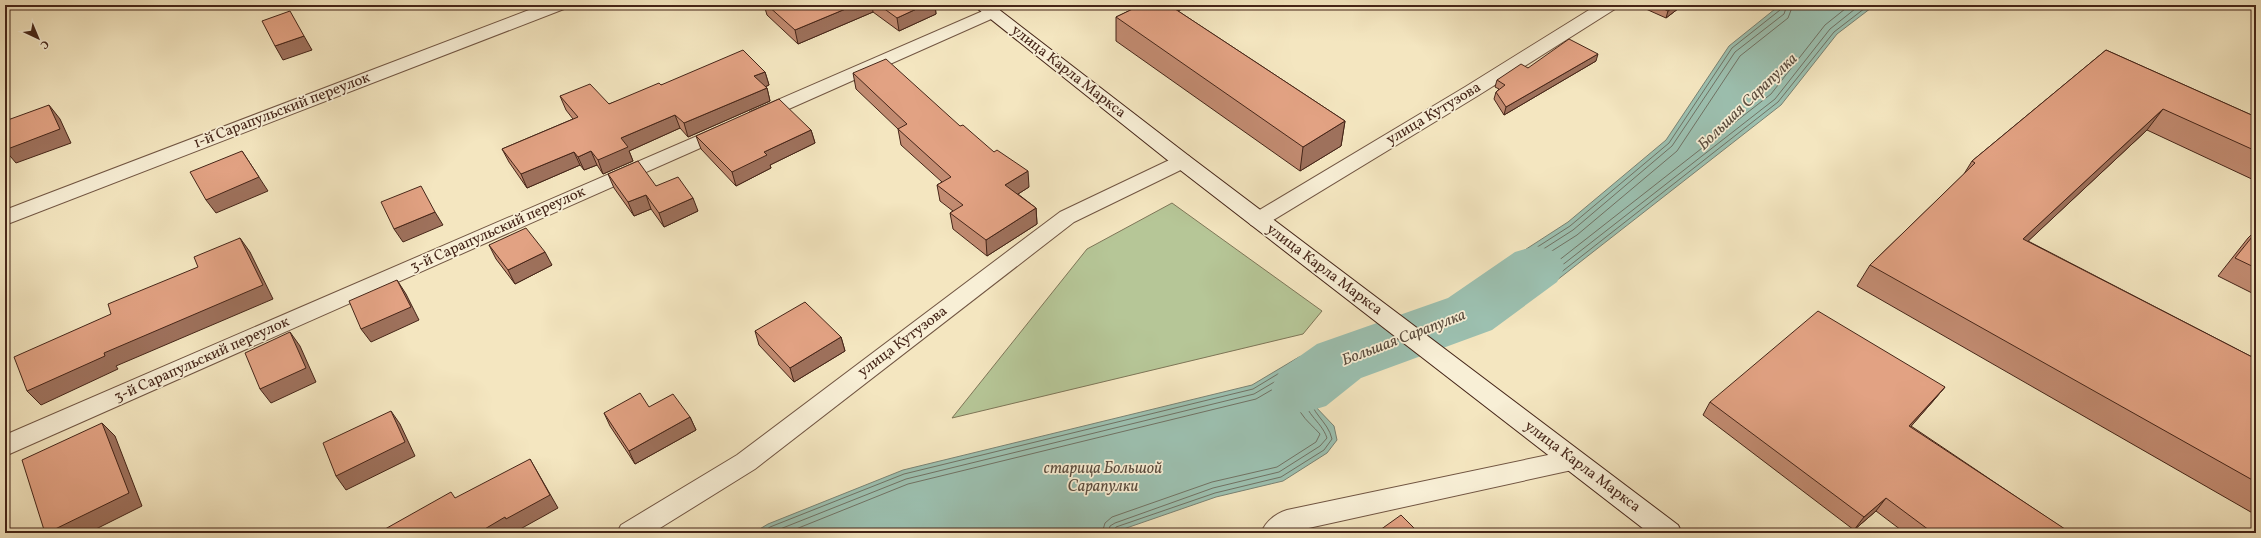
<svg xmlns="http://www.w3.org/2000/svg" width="2261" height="538" viewBox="0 0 2261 538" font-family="Vollkorn,serif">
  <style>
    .green { fill: #b6c697; stroke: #7e7658 }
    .water { fill: #9cc0b0; stroke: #798273 }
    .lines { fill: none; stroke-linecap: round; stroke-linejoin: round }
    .shore { stroke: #707264; stroke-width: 1 }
    .river { fill: #9cc0b0; fill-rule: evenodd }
    .street-casing { stroke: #715542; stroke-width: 2 }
    .secondary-casing { stroke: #452518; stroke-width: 2 }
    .street { fill: #f8efd6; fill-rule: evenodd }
    .secondary { fill: #f8efd6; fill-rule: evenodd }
    .wall { fill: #c28b71; stroke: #452518 }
    .shaded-wall { fill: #9e715c; stroke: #452518 }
    .building { fill: #e2a283; stroke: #452518 }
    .labels { text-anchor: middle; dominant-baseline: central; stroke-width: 3.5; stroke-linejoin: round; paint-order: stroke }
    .street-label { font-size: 15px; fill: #452518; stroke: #f8efd6 }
    .water-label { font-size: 16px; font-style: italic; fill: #5b4c3e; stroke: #f8efd6 }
  </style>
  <rect width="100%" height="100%" fill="#f4e6c0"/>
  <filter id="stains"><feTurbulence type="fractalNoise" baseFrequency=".005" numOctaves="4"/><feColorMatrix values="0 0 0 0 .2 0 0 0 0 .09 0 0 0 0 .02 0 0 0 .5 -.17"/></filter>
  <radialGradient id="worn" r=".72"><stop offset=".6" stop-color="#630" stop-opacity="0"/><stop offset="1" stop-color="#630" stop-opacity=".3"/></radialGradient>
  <polygon class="green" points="1172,203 1322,311 1303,334 952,418 1087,249"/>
  <g class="water">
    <polygon points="1780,5 1875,5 1837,34 1781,105 1552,284 1485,326 1449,299 1568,222 1666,140 1729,46"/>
    <polygon points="1357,336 1381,353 1356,374 1319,390 1312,396 1313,404 1334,426 1337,440 1327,453 1283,481 1216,497 1112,533 753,533 768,524 903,470 1252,385 1299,357"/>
  </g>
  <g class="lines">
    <g class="shore">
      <polyline points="1782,5 1780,10 1732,48 1669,143 1570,226 1458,298 1458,301 1486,321 1550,281 1778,102 1834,32 1869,5"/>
      <polyline points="1787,5 1784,14 1735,52 1672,146 1573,230 1467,298 1467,301 1486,315 1547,277 1775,99 1830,29 1860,5"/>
      <polyline points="1793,5 1788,18 1740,56 1677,151 1577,235 1478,298 1477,301 1487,307 1544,272 1771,94 1825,25 1850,5"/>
      <path d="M761,533L770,527L904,474L1253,389L1301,360L1356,341L1373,352C1367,371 1325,380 1309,394C1310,413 1328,421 1332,439L1324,450L1281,477L1215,493L1116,527L1113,533"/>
      <path d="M770,533L906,479L1254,394L1303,365L1355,346L1365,353L1351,367L1315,382L1304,392C1302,413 1321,420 1327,438L1320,446L1279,472L1213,488L1115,523L1110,526L1108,533"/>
      <path d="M786,533L908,484L1256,399L1306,370L1352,355L1348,361C1329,372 1282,380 1301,413C1306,421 1314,427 1320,434L1316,442L1277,467L1212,482L1112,517L1105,523L1102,533"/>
    </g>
    <polygon class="river" points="1536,246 1557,252 1565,267 1557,282 1492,330 1361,378 1326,406 1303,413 1280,406 1271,388 1280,370 1317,344 1448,298 1515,252"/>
    <g class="street-casing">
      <g id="street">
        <polygon points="542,5 567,5 564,9 5,225 5,210"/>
        <polygon points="1597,5 1618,5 1615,9 1479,95 1265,225 1258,227 1251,225 1247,220 1251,215 1465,87"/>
        <polygon points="992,7 998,8 1001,12 998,16 764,120 757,122 750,120 747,116 750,112"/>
        <polygon points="725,124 732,126 735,130 732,134 5,456 5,435"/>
        <polygon points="1182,154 1189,156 1192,161 1189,166 1074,222 755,469 652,533 617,533 621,525 737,455 1060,212"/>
        <path d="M1572,450L1581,453L1585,460L1581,467L1572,470L1295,531L1292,533H1261C1266,521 1275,514 1287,510Z"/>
      </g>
    </g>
    <g class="secondary-casing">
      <polygon id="secondary" points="973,5 993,5 1189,156 1678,525 1682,533 1649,533 1175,166"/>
    </g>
    <use href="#street" class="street"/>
    <use href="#secondary" class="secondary"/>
  </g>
  <g class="wall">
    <polygon points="764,5 935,5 936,14 899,31 873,12 798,44 767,15"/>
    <polygon points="1133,5 1190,5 1178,11 1345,121 1341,146 1300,171 1116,41 1116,17 1137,7"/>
    <polygon points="1637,5 1683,5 1666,18"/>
    <polygon points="2106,50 2256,117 2256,181 2147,130 2028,241 2256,359 2256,515 1857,286 1870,265 1964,174 1972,161"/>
    <polygon points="1596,61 1504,115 1494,99 1496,92 1499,89 1495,87 1497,80 1528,68"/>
    <polygon points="765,72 769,85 765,87 767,88 770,101 688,137 680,128 629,151 633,161 603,174 597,165 584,170 580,165 527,188 509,162 502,149 573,119 566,110 560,96 609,104 661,85"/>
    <polygon points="853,73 1029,187 1018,194 1036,208 1037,224 987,256 953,229 950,213 953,211 940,201 937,185 942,182 901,145 898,129 856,89"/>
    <polygon points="811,130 815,143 770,165 771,168 736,186 701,149 696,136"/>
    <polygon points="608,174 656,186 698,211 664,227 651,209 634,216 614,188"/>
    <polygon points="2256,230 2256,295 2218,276 2248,238"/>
    <polygon points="489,245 552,265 515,284 496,259"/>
    <polygon points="755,331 841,337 845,351 794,382 759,345"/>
    <polygon points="1945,387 1934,400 1911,426 2070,533 1905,533 1876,511 1854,530 1703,415 1710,402"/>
    <polygon points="604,413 690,417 696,430 635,464 610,426"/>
  </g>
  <g class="shaded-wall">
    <polygon points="855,5 872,5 873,12 798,44 795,30"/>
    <polygon points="925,5 935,5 936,14 899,31 897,18"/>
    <polygon points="1157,5 1190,5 1157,21"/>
    <polygon points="1676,5 1683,5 1666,18 1668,11"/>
    <polygon points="304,36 312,50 283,60 275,46"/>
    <polygon points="1598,54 1596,61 1504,115 1506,107"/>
    <polygon points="765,72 769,85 758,90 754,76"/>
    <polygon points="767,88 770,101 688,137 684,123"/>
    <polygon points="49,105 60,119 71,143 16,163 5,150"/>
    <polygon points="2163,109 2147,130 2008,260 2023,239"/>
    <polygon points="675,115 680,128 629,151 633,161 603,174 598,160 621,138"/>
    <polygon points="1345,121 1341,146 1300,171 1303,147"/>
    <polygon points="811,130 815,143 770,165 771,168 736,186 732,172 764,152"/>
    <polygon points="242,151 268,191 216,213 206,200"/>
    <polygon points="591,151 597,165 584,170 578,157"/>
    <polygon points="574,152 580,165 527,188 521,174"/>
    <polygon points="1028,171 1029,187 1007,201 1005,185"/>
    <polygon points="646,195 651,209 634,216 628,202"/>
    <polygon points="693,198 698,211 664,227 659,213"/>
    <polygon points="1036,208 1037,224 987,256 986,240"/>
    <polygon points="435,212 443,225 403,242 394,229"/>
    <polygon points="240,238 250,252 273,299 116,366 118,369 41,405 27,391"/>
    <polygon points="545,252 552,265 515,284 508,270"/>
    <polygon points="397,280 406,294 419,320 371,342 361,329"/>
    <polygon points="290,332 300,346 316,382 271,403 260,389"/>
    <polygon points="841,337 845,351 794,382 790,368"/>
    <polygon points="1945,387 1934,400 1900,439 1909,426"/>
    <polygon points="391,411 400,424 415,456 346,490 336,476"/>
    <polygon points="690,417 696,430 635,464 629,451"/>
    <polygon points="102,423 115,436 142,506 88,533 47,533"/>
    <polygon points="530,459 558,508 515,532 513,530 509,533 478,533"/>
    <polygon points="1886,498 1876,511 1854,530 1864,517"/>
  </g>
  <g class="building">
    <polygon points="767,5 855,5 795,30"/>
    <polygon points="879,5 925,5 897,18"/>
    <polygon points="1141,5 1169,5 1345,121 1303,147 1116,17"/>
    <polygon points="1655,5 1676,5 1668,11"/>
    <polygon points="290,11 304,36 275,46 262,21"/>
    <polygon points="1569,39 1598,54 1506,107 1496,92 1505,85 1497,80 1521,64 1528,68"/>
    <polygon points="743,50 765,72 754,76 767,88 684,123 675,115 621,138 628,147 598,160 591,151 578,157 574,152 521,174 502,149 578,117 560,96 590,84 609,104 659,83 661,85"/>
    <polygon points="2106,50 2256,117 2256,151 2163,109 2023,239 2256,359 2256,482 1870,265 1975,163 1972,161"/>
    <polygon points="886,59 960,126 963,125 994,152 997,150 1028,171 1005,185 1036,208 986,240 950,213 963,205 937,185 951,177 898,129 907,124 853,73"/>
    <polygon points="779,99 811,130 764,152 767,155 732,172 696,136"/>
    <polygon points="49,105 60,129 5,150 5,121"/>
    <polygon points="242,151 259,177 206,200 190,172"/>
    <polygon points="638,161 656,186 678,177 693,198 659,213 646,195 628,202 608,174"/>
    <polygon points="421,186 435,212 394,229 381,202"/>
    <polygon points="526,228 545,252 508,270 489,245"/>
    <polygon points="2256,232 2256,268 2235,258"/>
    <polygon points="240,238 263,285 104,353 105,356 27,391 14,357 111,314 108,304 198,267 194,257"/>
    <polygon points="397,280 411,307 361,329 349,301"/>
    <polygon points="805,302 841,337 790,368 755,331"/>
    <polygon points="1818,311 1945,387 1909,426 2071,533 1933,533 1886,498 1864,517 1710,402"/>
    <polygon points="290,332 306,368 260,389 245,353"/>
    <polygon points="640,393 649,407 673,394 690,417 629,451 604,413"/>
    <polygon points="391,411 405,442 336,476 323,443"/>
    <polygon points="102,423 129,493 47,533 45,533 22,460"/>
    <polygon points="530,459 550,495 506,519 505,517 478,533 378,533 451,492 455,498"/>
    <polygon points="1401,515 1419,533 1383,533 1380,530"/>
  </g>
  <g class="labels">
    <g class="street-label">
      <text transform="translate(1068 72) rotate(38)">улица Карла Маркса</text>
      <text transform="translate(282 111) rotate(-21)">1-й Сарапульский переулок</text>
      <text transform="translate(1434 114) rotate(-31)">улица Кутузова</text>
      <text transform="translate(498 230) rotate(-24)">3-й Сарапульский переулок</text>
      <text transform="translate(1324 270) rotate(37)">улица Карла Маркса</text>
      <text transform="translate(903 342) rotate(-37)">улица Кутузова</text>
      <text transform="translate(202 360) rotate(-24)">3-й Сарапульский переулок</text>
      <text transform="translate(1582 467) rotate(37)">улица Карла Маркса</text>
    </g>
    <g class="water-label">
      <text transform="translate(1748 102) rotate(-44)">Большая Сарапулка</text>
      <text transform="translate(1404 338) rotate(-21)">Большая Сарапулка</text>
      <text x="1103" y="469">старица Большой<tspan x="1103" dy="18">Сарапулки</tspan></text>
    </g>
  </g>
  <rect width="2261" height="538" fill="none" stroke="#f4e6c0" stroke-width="20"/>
  <rect x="6" y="6" width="2249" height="526" fill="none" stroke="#452518" stroke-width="2"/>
  <rect x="10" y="10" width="2241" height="518" fill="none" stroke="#452518"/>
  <g transform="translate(38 38) rotate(136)" stroke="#f8efd6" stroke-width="3" paint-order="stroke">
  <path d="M0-3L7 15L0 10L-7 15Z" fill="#452518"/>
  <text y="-6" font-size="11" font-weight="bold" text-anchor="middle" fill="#452518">С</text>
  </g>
  <rect width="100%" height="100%" filter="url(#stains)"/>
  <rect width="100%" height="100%" fill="url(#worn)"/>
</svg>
